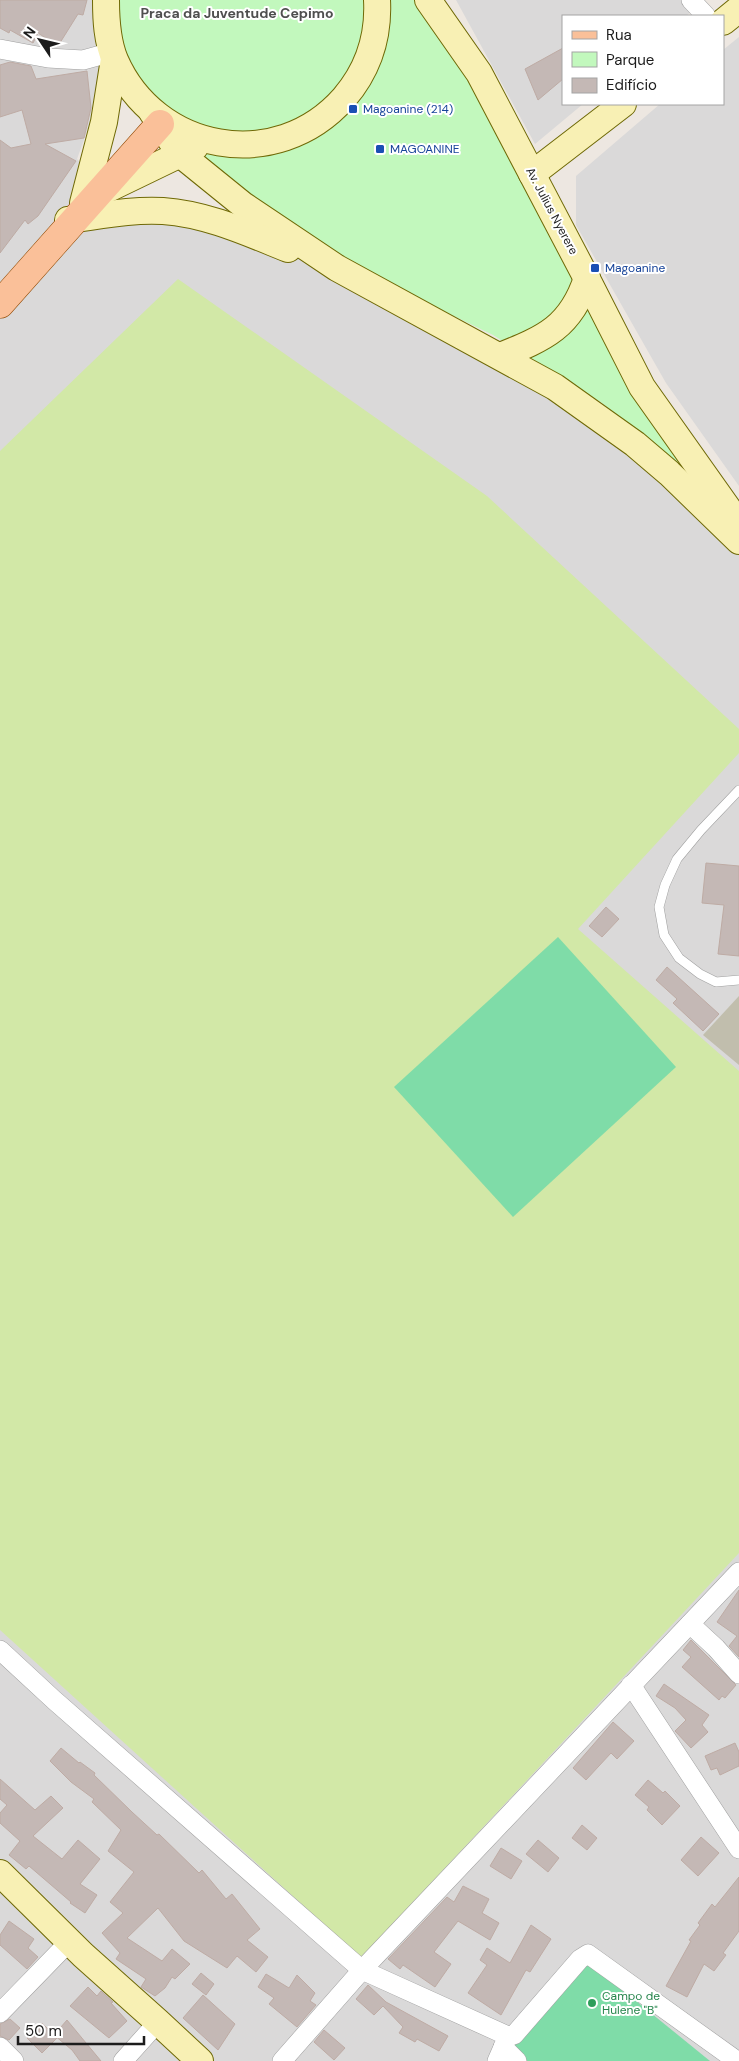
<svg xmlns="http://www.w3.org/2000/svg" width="739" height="2061" viewBox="0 0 739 2061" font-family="'DM Sans',sans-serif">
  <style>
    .residential { fill: #dad9d9 }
    .construction { fill: #c1bead }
    .grass { fill: #d2e8a7 }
    .park { fill: #c2f8bd }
    .pitch { fill: #7fdca8 }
    .building { fill: #c4b8b5; stroke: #beaba4 }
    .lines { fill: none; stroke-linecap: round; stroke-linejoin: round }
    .lane-casing { stroke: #a0a0a0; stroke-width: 10 }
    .street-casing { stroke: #a0a0a0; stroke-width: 20 }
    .secondary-casing { stroke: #6f6906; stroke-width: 28 }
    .primary-casing { stroke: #914902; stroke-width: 29 }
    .lane { stroke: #fff; stroke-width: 9 }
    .street { stroke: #fff; stroke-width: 19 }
    .secondary { stroke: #f8f0b4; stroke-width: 26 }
    .primary { stroke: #fac099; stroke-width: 28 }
    .transit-dot { fill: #1a4fb4; stroke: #fff; stroke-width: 2 }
    .leisure-dot { fill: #2e9e5b; stroke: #fff; stroke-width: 2 }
    .labels { text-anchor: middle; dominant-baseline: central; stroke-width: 4; stroke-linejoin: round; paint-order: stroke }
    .transit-label { font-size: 12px; fill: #164399; stroke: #fff; text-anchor: start }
    .street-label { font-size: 12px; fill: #1c1c1c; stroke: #fff }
    .leisure-label { font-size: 12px; fill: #27864d; stroke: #fff; text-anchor: start }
    .neighbourhood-label { font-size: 14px; font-weight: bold; fill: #4f4f4f; stroke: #fff }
  </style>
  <rect width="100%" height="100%" fill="#ede7e1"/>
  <g class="residential">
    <polygon points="0,0 103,0 105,82 77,159 126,218 199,212 318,264 601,425 739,545 739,2061 0,2061"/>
    <polygon points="456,0 705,0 686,16 563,16 563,104 583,104 535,144"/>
    <polygon points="739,37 739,486 666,383 576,225 576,176 660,104 723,104 723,50"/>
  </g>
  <polygon class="construction" points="739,996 739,1065 703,1035"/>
  <polygon class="grass" points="178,279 487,496 739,729 739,753 578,929 739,1071 739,1553 361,1958 0,1630 0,451"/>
  <polygon class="park" points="106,0 428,0 739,528 638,433 602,403 493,335 427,303 344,259 288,225 196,156 124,78"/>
  <g class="pitch">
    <polygon points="558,937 676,1067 513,1217 394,1087"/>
    <polygon points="582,1957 710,2061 521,2061 507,2049"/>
  </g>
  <g class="building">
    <polygon points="0,0 87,0 83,15 78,14 58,46 38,33 33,43 10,30 9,33 0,28"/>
    <polygon points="563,48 563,79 538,100 525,69"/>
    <polygon points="10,62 31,66 36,79 87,71 91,108 84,138 45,144 76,161 38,216 28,224 25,220 0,253 0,140 11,148 31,144 22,110 0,117 0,65"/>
    <polygon points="706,863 739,866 739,956 718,954 724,905 702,903"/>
    <polygon points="606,907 619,919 602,937 589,926"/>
    <polygon points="667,967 719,1014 703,1031 673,1003 677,999 656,980"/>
    <polygon points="739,1590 739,1657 729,1646 737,1636 717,1622"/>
    <polygon points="691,1640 736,1685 725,1698 722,1696 719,1700 682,1667 691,1657 683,1650"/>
    <polygon points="664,1684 709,1715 702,1725 708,1732 691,1748 675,1731 686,1720 675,1708 656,1696"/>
    <polygon points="613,1722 634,1741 617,1759 611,1753 586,1780 573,1768"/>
    <polygon points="735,1743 739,1752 739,1766 720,1775 717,1768 711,1770 705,1756"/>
    <polygon points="61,1748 79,1763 80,1762 95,1773 94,1775 132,1812 157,1835 159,1834 199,1873 202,1870 226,1899 232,1894 260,1929 247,1940 268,1957 256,1972 237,1956 227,1968 184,1941 158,1908 127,1938 162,1961 172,1949 190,1964 175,1979 172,1977 165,1988 155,1996 141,1987 146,1979 116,1959 120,1953 102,1933 123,1913 110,1902 134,1872 108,1851 121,1830 92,1802 94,1799 71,1782 50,1761"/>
    <polygon points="0,1779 35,1810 51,1796 63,1808 33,1836 62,1859 78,1840 100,1859 80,1884 97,1895 85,1913 70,1903 71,1902 29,1866 26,1869 9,1855 20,1841 0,1823 0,1813 7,1805 0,1799"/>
    <polygon points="648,1780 663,1793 665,1791 680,1806 662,1825 647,1810 649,1807 635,1795"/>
    <polygon points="582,1825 597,1838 587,1850 572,1838"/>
    <polygon points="701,1837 719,1853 698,1876 681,1860"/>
    <polygon points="538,1840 559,1858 548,1872 526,1854"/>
    <polygon points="501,1848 522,1861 511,1879 490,1866"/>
    <polygon points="739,1877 739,1931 723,1953 726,1955 714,1971 704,1964 687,1997 666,1986 691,1941 689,1940 700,1925 698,1923 712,1904 715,1907"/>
    <polygon points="463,1886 489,1899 482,1913 499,1923 490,1940 458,1921 434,1952 451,1964 435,1987 403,1965 400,1969 388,1959 447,1897 454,1902"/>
    <polygon points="9,1921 34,1939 28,1948 38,1957 27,1969 0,1945 0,1935"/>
    <polygon points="531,1925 551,1939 530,1972 526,1970 501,2015 468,1993 487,1965 480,1960 487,1948 510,1963"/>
    <polygon points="201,1973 214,1984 206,1995 192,1984"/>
    <polygon points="266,1974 289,1988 297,1975 315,1993 310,2001 316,2005 297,2027 269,2004 274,1998 258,1987"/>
    <polygon points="368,1985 386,2002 448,2036 439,2051 417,2039 415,2042 399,2033 403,2027 383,2006 374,2015 356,1999"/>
    <polygon points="88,1987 97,1996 101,1991 113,2002 111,2003 127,2021 109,2038 70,2006"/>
    <polygon points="203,1995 235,2024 218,2050 183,2018"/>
    <polygon points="10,2019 20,2028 9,2040 0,2036 0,2024"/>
    <polygon points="67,2020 101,2061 80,2061 72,2050 54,2035"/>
    <polygon points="42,2023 57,2038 42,2053 27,2038"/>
    <polygon points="324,2030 345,2048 334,2060 314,2042"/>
  </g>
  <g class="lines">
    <g class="lane-casing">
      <polyline id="lane" points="739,790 701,830 677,859 665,885 659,907 664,935 679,958 700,974 716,982 739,980"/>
    </g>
    <g class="street-casing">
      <g id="street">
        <polyline points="691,0 706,16"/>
        <polyline points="0,49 48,58 83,60 112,52"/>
        <polyline points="690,1624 716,1648 739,1674"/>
        <polyline points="0,1650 54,1700 362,1970 508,2036 514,2035 580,1959 588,1954 737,2061"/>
        <polyline points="631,1685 739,1849"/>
        <polyline points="0,2013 69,1942"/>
        <polyline points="0,2047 14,2061"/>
        <polyline points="503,2047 517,2061"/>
        <polyline points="123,2061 158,2022"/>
        <polyline points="282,2061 362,1970 739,1572"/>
        <polyline points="497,2061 508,2036"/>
      </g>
    </g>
    <g class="secondary-casing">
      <g id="secondary">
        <path d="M106,0C106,20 107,41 115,60C155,152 276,175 344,98C368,70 379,37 377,0"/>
        <polyline points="428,0 479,73 585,275 642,387 739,524"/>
        <polyline points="723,22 739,9"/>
        <polyline points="152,112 180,154 243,205 337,268 555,387 635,444 669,473 739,541"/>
        <polyline points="532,174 623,104"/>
        <polyline points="102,192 195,147"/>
        <polyline points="83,203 104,122 114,59"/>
        <path d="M68,220C99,216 132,209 163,211C207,214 248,233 288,249"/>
        <path d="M500,356C545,338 571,327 587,278"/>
        <polyline points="0,1873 83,1955 158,2022 200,2061"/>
      </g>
    </g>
    <g class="primary-casing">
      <polyline id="primary" points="0,304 160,124"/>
    </g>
    <use href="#lane" class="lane"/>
    <use href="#street" class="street"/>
    <use href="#secondary" class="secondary"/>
    <use href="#primary" class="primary"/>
  </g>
  <g class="transit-dot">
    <rect x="348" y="104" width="10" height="10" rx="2.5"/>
    <rect x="375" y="144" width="10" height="10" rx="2.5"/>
    <rect x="590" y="263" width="10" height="10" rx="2.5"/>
  </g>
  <circle class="leisure-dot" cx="592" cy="2003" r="5"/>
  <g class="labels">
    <g class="transit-label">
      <text x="363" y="109">Magoanine (214)</text>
      <text x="390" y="149">MAGOANINE</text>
      <text x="605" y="268">Magoanine</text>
    </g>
    <g class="street-label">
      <text transform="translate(552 211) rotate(62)">Av. Julius Nyerere</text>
    </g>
    <g class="leisure-label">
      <text x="602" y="1996">Campo de<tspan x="602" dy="14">Hulene "B"</tspan></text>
    </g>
    <g class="neighbourhood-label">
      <text x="237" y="13">Praca da Juventude Cepimo</text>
    </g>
  </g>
  <rect x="562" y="15" width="162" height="90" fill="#ffffff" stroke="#a4a4a4"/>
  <rect x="572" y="31" width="25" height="8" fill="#fac099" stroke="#a4a4a4"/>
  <text x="606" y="40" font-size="15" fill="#1c1c1c">Rua</text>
  <rect x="572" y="52" width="25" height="15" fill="#c2f8bd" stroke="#a4a4a4"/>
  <text x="606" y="65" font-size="15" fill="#1c1c1c">Parque</text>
  <rect x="572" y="78" width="25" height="15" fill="#c4b8b5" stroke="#a4a4a4"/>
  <text x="606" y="90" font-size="15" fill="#1c1c1c">Edifício</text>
  <g transform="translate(40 40) rotate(305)" stroke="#ffffff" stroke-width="4" paint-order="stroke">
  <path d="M0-4L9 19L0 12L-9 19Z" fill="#1c1c1c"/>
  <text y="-8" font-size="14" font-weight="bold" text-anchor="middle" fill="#1c1c1c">N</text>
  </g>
  <path d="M18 2036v8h126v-8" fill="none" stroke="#1c1c1c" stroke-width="2.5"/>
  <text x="25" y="2036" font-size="15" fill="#1c1c1c" stroke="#ffffff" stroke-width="4" paint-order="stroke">50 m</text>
</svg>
